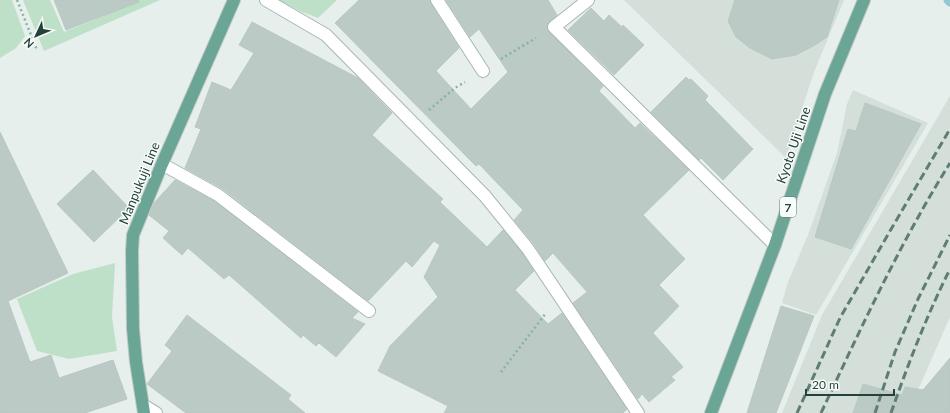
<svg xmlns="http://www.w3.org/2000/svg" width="950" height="413" viewBox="0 0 950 413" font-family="Lato,sans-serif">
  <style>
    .built { fill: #d4dfda }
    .green { fill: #bfe0c8 }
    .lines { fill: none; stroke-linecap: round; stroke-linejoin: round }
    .stream { stroke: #8ec9d4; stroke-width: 9 }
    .building { fill: #bbcac4; stroke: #b8c9c2 }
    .minor-casing { stroke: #a8b8b2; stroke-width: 14 }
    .major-casing { stroke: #c2cac8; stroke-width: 14 }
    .path { stroke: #86b3a5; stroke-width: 2.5; stroke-dasharray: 2 3; stroke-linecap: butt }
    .minor { stroke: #fff; stroke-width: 12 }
    .major { stroke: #6aa596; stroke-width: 12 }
    .rail { stroke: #5f7d75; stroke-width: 3; stroke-dasharray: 8 4; stroke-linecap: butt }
    .labels { text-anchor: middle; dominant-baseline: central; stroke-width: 3; stroke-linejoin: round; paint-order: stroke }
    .shield { fill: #f7fbf9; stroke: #637a73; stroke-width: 1 }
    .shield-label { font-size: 12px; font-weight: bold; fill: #24423a }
    .street-label { font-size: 13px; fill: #24423a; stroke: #f7fbf9 }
  </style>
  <rect width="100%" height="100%" fill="#e6efeb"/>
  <g class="built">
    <polygon points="624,0 844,0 814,72 786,158"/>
    <polygon points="853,90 928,123 816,315 782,303 788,282 808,235 837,153 847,104"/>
    <polygon points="950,96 950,317 918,390 911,413 782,413 822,315"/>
  </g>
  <g class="green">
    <polygon points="0,0 12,0 25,36 16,48 0,58"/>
    <polygon points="23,0 50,0 64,32 104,16 100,0 160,0 44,51"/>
    <polygon points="279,0 337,0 318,18 300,11"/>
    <polygon points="115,263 112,317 117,351 69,359 37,351 17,299 73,274"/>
  </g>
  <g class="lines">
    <polyline class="stream" points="948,0 950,2"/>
  </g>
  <g class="building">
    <polygon points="54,0 138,0 139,2 66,30"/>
    <polygon points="359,0 430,0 431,4 459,48 436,71 471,109 508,72 479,29 470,37 446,0 548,0 557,15 547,24 547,28 549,32 603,86 599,91 635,128 640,123 689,170 643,215 685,259 659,285 679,306 653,333 683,367 671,377 675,380 649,402 642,394 638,399 573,303 587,292 553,253 545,261 534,244 514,220 523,210 479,164 476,166 335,23"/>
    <polygon points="735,0 839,0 827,37 815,45 796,55 772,59 750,48 736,37 728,21"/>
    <polygon points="591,8 604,21 609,15 622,27 623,25 644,45 614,75 568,30"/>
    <polygon points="252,22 358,78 392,113 372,135 443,199 440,202 487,247 503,230 522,253 534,271 515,290 548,324 562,313 627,409 623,413 444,413 448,406 378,371 390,346 438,297 424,277 440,245 434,241 412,267 406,261 368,301 223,189 185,168 201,129 195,127 212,82 231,90 254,53 239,45"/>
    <polygon points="686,77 689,80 691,79 708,96 705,100 753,149 723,180 701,158 699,160 651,112"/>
    <polygon points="865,103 921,124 851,249 815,237 848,129 856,131"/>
    <polygon points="0,132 68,273 8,301 30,362 51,355 59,378 113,360 127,399 85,413 0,413"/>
    <polygon points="93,170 129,208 94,242 57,204"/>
    <polygon points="175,180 214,201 358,312 352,318 365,324 336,357 319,343 316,346 303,335 301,338 229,275 224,279 188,248 182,255 163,238 169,231 149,215 154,203"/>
    <polygon points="781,306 814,316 776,413 747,413"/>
    <polygon points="187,315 291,395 288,399 305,413 186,413 147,384 172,351 165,345"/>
    <polygon points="950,358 950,413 853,413 863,384 902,395 905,387 923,390"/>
  </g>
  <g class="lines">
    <g class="minor-casing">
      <g id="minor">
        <polyline points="266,0 326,35 485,196 528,249 638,413"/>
        <polyline points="437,0 483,71"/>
        <polyline points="588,0 554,27 775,245"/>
        <polyline points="162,164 218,195 369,311"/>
        <polyline points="143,405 156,413"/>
      </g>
    </g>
    <g class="major-casing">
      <g id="major">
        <polyline points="144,413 136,362 133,329 132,251 133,235 162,164 234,0"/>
        <polyline points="711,413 775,245 825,94 864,0"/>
      </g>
    </g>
    <g class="path">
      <polyline points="17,0 37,50"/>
      <polyline points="501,59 536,38"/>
      <polyline points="429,110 455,88 465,82"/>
      <polyline points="501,372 546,313"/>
    </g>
    <use href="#minor" class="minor"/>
    <use href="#major" class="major"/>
    <g class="rail">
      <polyline points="797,413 840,318 890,231 950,129"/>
      <path d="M821,413C861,328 900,243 950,163"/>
      <polyline points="875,413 895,352 918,299 950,235"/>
      <path d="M891,413C908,364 927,315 950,269"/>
    </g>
  </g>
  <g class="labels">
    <rect class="shield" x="780" y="197" width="16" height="20" rx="3"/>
    <g class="shield-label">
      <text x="788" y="207">7</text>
    </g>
    <g class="street-label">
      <text transform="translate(793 145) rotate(-71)">Kyoto Uji Line</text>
      <text transform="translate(139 183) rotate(-68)">Manpukuji Line</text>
    </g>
  </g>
  <g transform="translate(36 36) rotate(226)" stroke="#f7fbf9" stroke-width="3" paint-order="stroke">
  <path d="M0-3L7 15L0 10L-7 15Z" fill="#24423a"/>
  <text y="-6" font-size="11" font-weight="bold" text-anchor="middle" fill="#24423a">N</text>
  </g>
  <path d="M806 389v6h88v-6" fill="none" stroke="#24423a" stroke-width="2"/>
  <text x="812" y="389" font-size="12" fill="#24423a" stroke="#f7fbf9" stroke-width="3" paint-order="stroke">20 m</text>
</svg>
